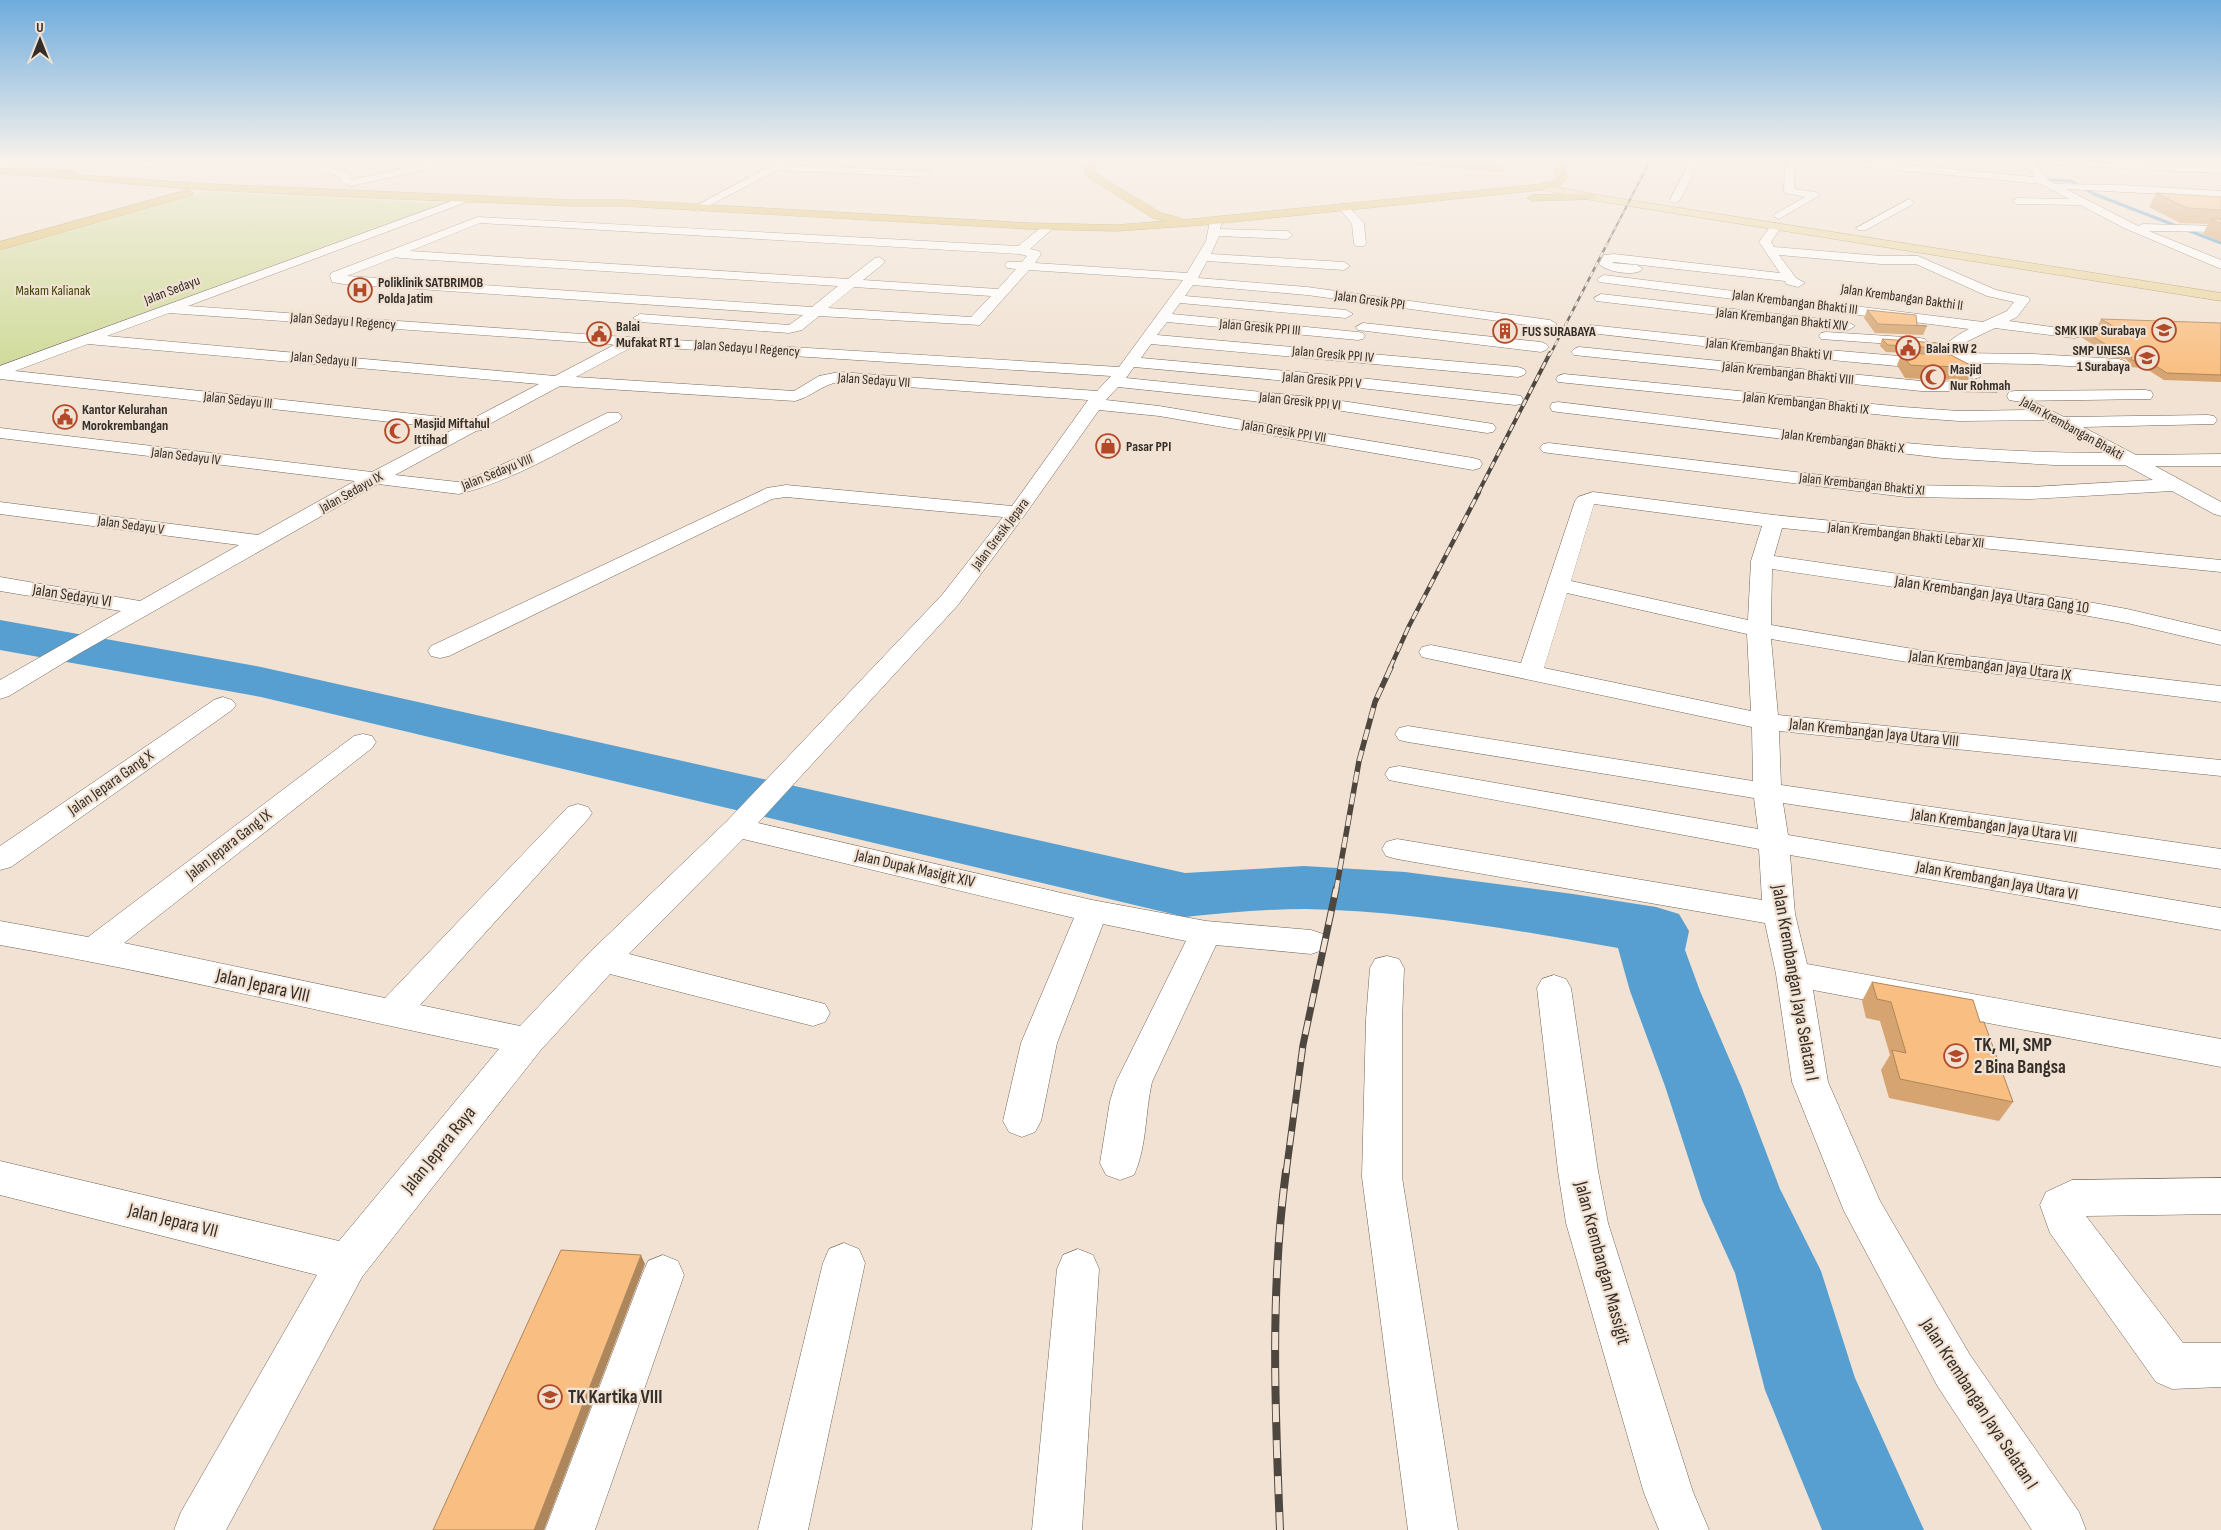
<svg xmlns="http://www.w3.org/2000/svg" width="2221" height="1530" viewBox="0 0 2221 1530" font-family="'Sofia Sans Condensed',sans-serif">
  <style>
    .green { fill: #ceda97 }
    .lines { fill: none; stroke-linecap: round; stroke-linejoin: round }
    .stream { stroke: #579fd0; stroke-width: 3 }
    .river { fill: #579fd0; fill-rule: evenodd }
    .minor-casing { stroke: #726659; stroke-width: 1 }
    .major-casing { stroke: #a18a4d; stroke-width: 1 }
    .highway-casing { stroke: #a18a4d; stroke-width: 1 }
    .minor { fill: #fff; fill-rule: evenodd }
    .major { fill: #ead6a0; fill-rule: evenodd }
    .highway { fill: #dcbb60; fill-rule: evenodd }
    .rail-far6-casing { stroke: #4e4740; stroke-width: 2 }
    .rail-far5-casing { stroke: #4e4740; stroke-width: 2.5 }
    .rail-far4-casing { stroke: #4e4740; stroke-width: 4 }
    .rail-far3-casing { stroke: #4e4740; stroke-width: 4.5 }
    .rail-far2-casing { stroke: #4e4740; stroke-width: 5.5 }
    .rail-far1-casing { stroke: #4e4740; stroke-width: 7 }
    .rail-casing { stroke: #4e4740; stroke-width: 8 }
    .rail-far6 { stroke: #f1e2d3; stroke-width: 1; stroke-dasharray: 4.5; stroke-linecap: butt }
    .rail-far5 { stroke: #f1e2d3; stroke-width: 2; stroke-dasharray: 5.5; stroke-linecap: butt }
    .rail-far4 { stroke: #f1e2d3; stroke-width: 2.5; stroke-dasharray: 7; stroke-linecap: butt }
    .rail-far3 { stroke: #f1e2d3; stroke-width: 3; stroke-dasharray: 9; stroke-linecap: butt }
    .rail-far2 { stroke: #f1e2d3; stroke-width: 4; stroke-dasharray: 11; stroke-linecap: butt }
    .rail-far1 { stroke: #f1e2d3; stroke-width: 5; stroke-dasharray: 14; stroke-linecap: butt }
    .rail { stroke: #f1e2d3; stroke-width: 6; stroke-dasharray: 18; stroke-linecap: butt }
    .wall { fill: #d6a470 }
    .shaded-wall { fill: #ae865b }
    .building { fill: #f9bf82; stroke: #ae865b }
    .labels { text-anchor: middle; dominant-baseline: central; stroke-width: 4.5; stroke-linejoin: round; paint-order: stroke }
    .far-poi-label { font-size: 14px; font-weight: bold; fill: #342e29; stroke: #f1e2d3; text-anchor: start }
    .far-park-label { font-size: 14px; fill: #3c4204; stroke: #f1e2d3 }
    .far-street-label { font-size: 14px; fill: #342e29; stroke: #f1e2d3 }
    .street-label { font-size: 16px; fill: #342e29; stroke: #f1e2d3 }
    .near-street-label { font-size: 19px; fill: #342e29; stroke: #f1e2d3 }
    .near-poi-label { font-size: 19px; font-weight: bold; fill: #342e29; stroke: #f1e2d3; text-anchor: start }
  </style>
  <rect width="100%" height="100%" fill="#f1e2d3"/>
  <polygon class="green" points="206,192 443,203 0,365 0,251"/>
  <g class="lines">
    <polyline class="stream" points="2037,179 2071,181 2094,194 2221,243"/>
    <path class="river" d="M0,620L261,667L1185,873L1304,866L1405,872L1573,894L1656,907L1679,914L1689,931L1685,950L1700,991L1741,1086L1780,1189L1821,1271L1855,1378L1924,1530H1822L1765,1390L1735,1273L1702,1200L1665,1086L1630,991L1618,948C1515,930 1411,911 1306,909C1266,909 1225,913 1185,917L261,697L0,650Z"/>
    <g class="minor-casing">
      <g id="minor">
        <polygon points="21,159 39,159 0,170 0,164"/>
        <polygon points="57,159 152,161 157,164 152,167 62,162"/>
        <polygon points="283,159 299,159 319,165 350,159 372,159 367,162 331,168 349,173 351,180 447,159 466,159 461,162 351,186 342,182 340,177"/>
        <polygon points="783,159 795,159 787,165 925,171 930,174 925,177 777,170 701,210 697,211 692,208"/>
        <polygon points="1691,159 1701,159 1680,200 1675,203 1671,202 1670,200"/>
        <polygon points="1810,159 1846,159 2035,177 2023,159 2221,167 2221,173 2036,164 2047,179 2055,184 2124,185 2221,191 2221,197 2066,189 2138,226 2143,224 2221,226 2221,232 2149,231 2221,260 2221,269 2124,228 2080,205 2017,204 2012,201 2017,198 2069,199 2041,184 1815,162"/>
        <polygon points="1790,160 1795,163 1794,189 1815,192 1820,195 1779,219 1773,216 1775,214 1805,197 1785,193 1784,191 1785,163"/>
        <path d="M468,195L473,198L472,200L188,306L610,336L1119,367L1183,280L1029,270L980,325L819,316L802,330L789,333L640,322L633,318L640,314L789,325L803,315L344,284L332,282L330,276L331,273L478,217L1018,246L1044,225H1052L1054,227L1052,229L1030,249L1039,251L1041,254L1035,263L1187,273L1206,241L1210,221L1216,218L1222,221L1220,229L1287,231L1293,235L1287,239L1219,236L1211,254L1344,262L1350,266L1344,270L1207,261L1198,278L1307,287L1550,320L1557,324L1550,328L1307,295L1193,285L1185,296L1346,310L1353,314L1346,318L1180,303L1172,314L1358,332L1363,333L1365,336L1363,339L1358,340L1167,322L1157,335L1518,367L1524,369L1526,372L1524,375L1518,377L1151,344L1141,358L1342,376L1515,395L1521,396L1523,400L1521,404L1515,405L1342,386L1134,367L1126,378L1329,399L1487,423L1493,424L1496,428L1493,432L1487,433L1329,409L1118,387L1106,400L1159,406L1473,458L1480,460L1482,464L1480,468L1473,470L1159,416L1099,410L1024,516L958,605L758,823L1092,900L1206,921L1311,930L1323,934L1327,942L1323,950L1311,954L1216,945L1152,1082C1145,1112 1147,1147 1134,1175L1120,1180L1106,1175L1100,1163L1110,1101L1116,1082L1186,941L1103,924L1057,1043L1041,1121L1035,1132L1022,1137L1009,1132L1003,1121L1021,1043L1074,918L743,839L629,954L825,1004L830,1013L825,1022L813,1026L610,974L540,1051L362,1277L226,1530H174L181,1512L317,1275L0,1195V1161L339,1241L499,1049C333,1015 168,974 0,945V921L88,937L354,736L363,734L372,736L376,742L372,748L124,943L385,998L568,807L578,804L588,807L592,813L588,819L420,1005L520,1026L591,951L727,821L942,595L1003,517L786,497L772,499L449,656L440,658L431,656L428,651L431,646L767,488L786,485L1012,506L1088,400L839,382C823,384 811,397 795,401L560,386L484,427L482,430L476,431L395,475L458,482L479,475L523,455L607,413H619L622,417L619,421C568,447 515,480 459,494L378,484L80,653L9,696L0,699V680L121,611L0,591V577L140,601L239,545L0,514V502L258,535L355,481L0,438V428L372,472L454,429L0,379V366ZM480,223L1020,254L1027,256L1022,262H1007L1005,265L1007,268L1016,269L998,289L863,280L883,264L885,261L879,257L875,258L848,279L410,251ZM396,257L400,258L838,286L812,307L347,276ZM854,287L991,296L971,317L828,308ZM169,313L610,344L614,345L555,376L107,336ZM88,344L539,384L470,420L15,371ZM634,346L1111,376L1097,391L839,372L819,376L794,391L576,377Z"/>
        <polygon points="1909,199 1914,202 1913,204 1866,230 1858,230 1856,228"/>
        <polygon points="1343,204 1347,205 1364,223 1366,243 1364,246 1356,246 1354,243 1352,224 1338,207"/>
        <path d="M1776,223L1782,226L1771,242L1774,247L1881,256H1918L1996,290L2028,297L2030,300L2017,317L2009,321L2074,330L2079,331L2081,334L2079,337L2074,338L1995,328L1968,341L1955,353L2034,354L2119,359L2125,361L2127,364L2125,367L2119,369L2034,364L1964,363L1980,371L1982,374L1980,377L1974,379L1943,364C1927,371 1882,364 1863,363C1772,355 1681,343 1590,333L1583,329L1590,325L1828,350L1899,356L1938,357C1939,346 1959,334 1969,329L1599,282L1597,279L1604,275L1983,322L2007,311L2014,302L1987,296L1916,264H1881L1779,255L1796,278L1805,283L1798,287L1786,284L1785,281L1614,262L1612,263L1637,265L1643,269C1636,277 1606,272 1599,264L1604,255L1614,254L1780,273L1759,242L1772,224Z"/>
        <polygon points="1601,294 1848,322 1855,326 1848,330 1596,301 1594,298"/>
        <polygon points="1363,323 1541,342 1546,344 1549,347 1546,350 1541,352 1358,330 1356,327"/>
        <polygon points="1826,332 1920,338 1925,339 1927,342 1925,345 1920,346 1821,339 1819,336 1821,333"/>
        <polygon points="1579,347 1921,381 1997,382 2003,384 2005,387 2003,390 1997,392 1921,391 1574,355 1571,352 1574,349"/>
        <path d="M1564,374L1903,407L1959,411L2027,410L2024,406L2026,402L2032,401L2064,417L2208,415L2214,416L2217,420L2214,424L2083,427L2136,455L2221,454V466H2155L2221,502V516L2214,514L2172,491L2030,499L1906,497L1549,453L1543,452L1540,448L1543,444L1549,443L1906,485L2030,487L2153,480L2125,465H2054L1942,458L1558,412L1552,411L1550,407L1552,403L1558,402C1739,423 1922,453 2105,453L2045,420L1959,421L1903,417L1558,382L1556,379L1558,376Z"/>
        <polygon points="2145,390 2151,391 2153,395 2151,399 2015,401 2009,400 2007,396 2009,392 2015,391"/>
        <path d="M1593,492L1774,515L2221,560V572L1782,528L1774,556L2072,599L2127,609L2221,631V645L2127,623L2072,613L1772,569L1771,625L1925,651L2221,686V702L1925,665L1771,639L1778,715L2221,760V776L1779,731L1781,785L2221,849V869L1783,803L1788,835L2221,908V930L1790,855L1795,914L1807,964L2221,1039V1067L1813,990L1828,1082L1880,1201L1970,1355L2079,1512L2086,1530H2032L1938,1387L1844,1211L1792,1082L1776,974L1765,923L1397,859L1386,856L1382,849L1386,842L1397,839L1762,900L1759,849L1399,782L1389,780L1385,774L1389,768L1399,766L1758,829L1754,798L1408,742L1399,740L1395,734L1399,728L1408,726L1753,781L1752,727L1431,659L1422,657L1419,652L1422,647L1431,645L1521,663L1575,501L1578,497ZM1594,504L1762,526L1751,561L1748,620L1571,581ZM1567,593L1747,634L1751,711L1544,668Z"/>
        <polygon points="223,697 232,700 236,705 232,710 11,867 0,870 0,846 214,700"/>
        <polygon points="1387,956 1399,959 1404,968 1402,1020 1402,1177 1458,1530 1408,1530 1362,1177 1366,1020 1370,968 1375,959"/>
        <polygon points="1554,975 1566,979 1571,988 1598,1171 1608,1223 1693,1492 1709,1530 1659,1530 1644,1493 1566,1223 1558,1171 1537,988 1542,979"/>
        <polygon points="2221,1178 2221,1214 2086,1216 2183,1343 2221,1343 2221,1387 2172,1389 2156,1382 2050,1233 2040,1205 2046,1192 2072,1180"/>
        <polygon points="844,1243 859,1249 865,1263 808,1530 758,1530 823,1263 829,1249"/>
        <polygon points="1078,1249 1093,1255 1099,1269 1082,1530 1032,1530 1057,1269 1063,1255"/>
        <polygon points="663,1255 678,1261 684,1275 595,1530 545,1530 642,1275 648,1261"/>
      </g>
    </g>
    <g class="major-casing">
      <polygon id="major" points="1542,184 1591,194 2221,293 2221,301 1591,200 1538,189 1537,187"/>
    </g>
    <g class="highway-casing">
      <g id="highway">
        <path d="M1092,159H1103L1094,168L1095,173L1161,213L1180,218L1182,220L1542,184L1553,181L1558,177L1554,170L1564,159H1575L1564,170L1568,177L1561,185L1542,190L1203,225L1117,231L1029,229L622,206H574C453,201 332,197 211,190C140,186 70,177 0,174V168L74,171L80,175L210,184L574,200H622L1029,223L1117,225L1166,221L1153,218L1086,176L1084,167Z"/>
        <polygon points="1378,159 1422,159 1501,165 1506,168 1501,171 1383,162"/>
        <polygon points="188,190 193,193 192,195 0,250 0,242"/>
        <polygon points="1591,194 1595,195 1596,197 1595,199 1532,201 1527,198 1532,195"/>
      </g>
    </g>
    <use href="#minor" class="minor"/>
    <use href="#major" class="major"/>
    <use href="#highway" class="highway"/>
    <g class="rail-far6-casing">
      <polyline id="rail-far6" points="1606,246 1651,159"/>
    </g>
    <g class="rail-far5-casing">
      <polyline id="rail-far5" points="1550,355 1607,244"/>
    </g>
    <g class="rail-far4-casing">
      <polyline id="rail-far4" points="1478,493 1550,353"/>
    </g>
    <g class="rail-far3-casing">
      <polyline id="rail-far3" points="1390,668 1409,626 1479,492"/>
    </g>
    <g class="rail-far2-casing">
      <polyline id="rail-far2" points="1336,891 1359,761 1375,702 1391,667"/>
    </g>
    <g class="rail-far1-casing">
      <polyline id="rail-far1" points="1286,1173 1303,1045 1336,889"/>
    </g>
    <g class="rail-casing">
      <path id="rail" d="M1280,1530C1275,1410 1270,1290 1286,1171"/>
    </g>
    <use href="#rail-far6" class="rail-far6"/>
    <use href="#rail-far5" class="rail-far5"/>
    <use href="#rail-far4" class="rail-far4"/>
    <use href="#rail-far3" class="rail-far3"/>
    <use href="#rail-far2" class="rail-far2"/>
    <use href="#rail-far1" class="rail-far1"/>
    <use href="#rail" class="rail"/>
  </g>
  <g class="wall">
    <polygon points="2156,193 2221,197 2221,242 2203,234 2208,224 2180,223 2149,207"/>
    <polygon points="1867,310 1917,325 1927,326 1923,335 1875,333 1864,318"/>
    <polygon points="2101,319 2221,323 2221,382 2164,380 2145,368 2128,367 2129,363 2126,359 2112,357 2081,337 2085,328 2104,329 2098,325"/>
    <polygon points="1882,339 1941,345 1937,354 1886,352 1880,346"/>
    <polygon points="1902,353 1974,367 1968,380 1921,379 1905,378 1897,365"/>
    <polygon points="1872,982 1980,1022 2013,1102 1999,1121 1889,1098 1881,1070 1890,1055 1880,1021 1866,1018 1862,1001"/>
  </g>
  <polygon class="shaded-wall" points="641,1255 645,1264 544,1530 534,1530"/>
  <g class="building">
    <polygon points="2156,193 2221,197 2221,210 2187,208"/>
    <polygon points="2210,219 2221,219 2221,224"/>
    <polygon points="1867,310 1916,315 1917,325 1927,326 1878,324"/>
    <polygon points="2101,319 2221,323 2221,375 2167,373 2148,361 2131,360 2132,357 2129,353 2115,350 2084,331 2085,328 2118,329"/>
    <polygon points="1882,339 1938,343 1941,345 1940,348 1888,345"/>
    <polygon points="1902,353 1951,355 1974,367 1926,366 1910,365"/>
    <polygon points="1872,982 1973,1000 1980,1022 1984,1022 2013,1102 1900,1079 1892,1050 1906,1053 1891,1002 1877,999"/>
    <polygon points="561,1250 641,1255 534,1530 433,1530"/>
  </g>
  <linearGradient id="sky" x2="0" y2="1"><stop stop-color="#6eacde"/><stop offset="0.43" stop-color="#f9f2eb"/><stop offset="1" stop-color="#f9f2eb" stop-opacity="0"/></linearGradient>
  <rect width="2221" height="373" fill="url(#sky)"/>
  <defs>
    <g id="hospital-ring" transform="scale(1.25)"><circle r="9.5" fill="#f1e2d3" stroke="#b24a29" stroke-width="1.5"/><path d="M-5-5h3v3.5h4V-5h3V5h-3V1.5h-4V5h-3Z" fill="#b24a29"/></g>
    <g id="school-ring" transform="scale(1.25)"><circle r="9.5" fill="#f1e2d3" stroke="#b24a29" stroke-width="1.5"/><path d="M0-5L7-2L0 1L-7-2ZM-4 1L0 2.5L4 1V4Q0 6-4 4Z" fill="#b24a29"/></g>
    <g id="building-ring" transform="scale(1.25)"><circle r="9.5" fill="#f1e2d3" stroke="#b24a29" stroke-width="1.5"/><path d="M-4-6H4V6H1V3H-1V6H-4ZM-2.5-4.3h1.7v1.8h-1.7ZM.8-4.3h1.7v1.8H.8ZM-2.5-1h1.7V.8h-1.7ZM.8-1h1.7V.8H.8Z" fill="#b24a29"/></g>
    <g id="civic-ring" transform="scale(1.25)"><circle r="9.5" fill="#f1e2d3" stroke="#b24a29" stroke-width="1.5"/><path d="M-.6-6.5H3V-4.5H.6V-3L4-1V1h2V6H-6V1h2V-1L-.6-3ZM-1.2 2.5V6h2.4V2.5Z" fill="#b24a29"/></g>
    <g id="mosque-ring" transform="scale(1.25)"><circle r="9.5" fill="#f1e2d3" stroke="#b24a29" stroke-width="1.5"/><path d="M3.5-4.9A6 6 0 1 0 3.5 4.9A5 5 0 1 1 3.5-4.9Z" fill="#b24a29"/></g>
    <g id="shop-ring" transform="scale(1.25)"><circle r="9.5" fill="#f1e2d3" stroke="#b24a29" stroke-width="1.5"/><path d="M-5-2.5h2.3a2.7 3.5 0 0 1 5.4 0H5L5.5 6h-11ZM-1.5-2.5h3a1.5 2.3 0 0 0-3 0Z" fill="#b24a29"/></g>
  </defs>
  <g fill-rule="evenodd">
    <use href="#hospital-ring" x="360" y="290"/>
    <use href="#school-ring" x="2164" y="330"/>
    <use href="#building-ring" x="1505" y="331"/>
    <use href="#civic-ring" x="599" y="334"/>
    <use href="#civic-ring" x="1908" y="348"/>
    <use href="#school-ring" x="2147" y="358"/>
    <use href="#mosque-ring" x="1933" y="377"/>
    <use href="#civic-ring" x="65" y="417"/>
    <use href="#mosque-ring" x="397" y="431"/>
    <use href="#shop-ring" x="1108" y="446"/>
    <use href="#school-ring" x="1956" y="1056"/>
    <use href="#school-ring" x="550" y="1397"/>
  </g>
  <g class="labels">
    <g class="far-poi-label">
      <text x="378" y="282">Poliklinik SATBRIMOB<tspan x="378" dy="16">Polda Jatim</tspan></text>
      <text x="616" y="326">Balai<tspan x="616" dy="16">Mufakat RT 1</tspan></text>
      <text x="2146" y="330" text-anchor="end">SMK IKIP Surabaya</text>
      <text x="1522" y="331">FUS SURABAYA</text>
      <text x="1926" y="348">Balai RW 2</text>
      <text x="2130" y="350" text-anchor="end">SMP UNESA<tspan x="2130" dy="16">1 Surabaya</tspan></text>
      <text x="1950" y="369">Masjid<tspan x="1950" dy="16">Nur Rohmah</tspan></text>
      <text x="82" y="409">Kantor Kelurahan<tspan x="82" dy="16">Morokrembangan</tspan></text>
      <text x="414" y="423">Masjid Miftahul<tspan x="414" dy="16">Ittihad</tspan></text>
      <text x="1126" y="446">Pasar PPI</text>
    </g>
    <g class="far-park-label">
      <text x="53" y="290">Makam Kalianak</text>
    </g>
    <g class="far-street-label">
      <text transform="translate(172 290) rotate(-21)">Jalan Sedayu</text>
      <text transform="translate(1902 297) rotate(8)">Jalan Krembangan Bakthi II</text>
      <text transform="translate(1370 300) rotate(8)">Jalan Gresik PPI</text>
      <text transform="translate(1795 302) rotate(7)">Jalan Krembangan Bhakti III</text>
      <text transform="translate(1782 319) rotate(6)">Jalan Krembangan Bhakti XIV</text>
      <text transform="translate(343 321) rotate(4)">Jalan Sedayu I Regency</text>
      <text transform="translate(1260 327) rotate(5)">Jalan Gresik PPI III</text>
      <text transform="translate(747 348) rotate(4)">Jalan Sedayu I Regency</text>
      <text transform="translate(1769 349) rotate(6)">Jalan Krembangan Bhakti VI</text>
      <text transform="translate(1333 354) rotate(5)">Jalan Gresik PPI IV</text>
      <text transform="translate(324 359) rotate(5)">Jalan Sedayu II</text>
      <text transform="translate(1788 373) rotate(6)">Jalan Krembangan Bhakti VIII</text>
      <text transform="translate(874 380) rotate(4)">Jalan Sedayu VII</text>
      <text transform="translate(1322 380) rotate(5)">Jalan Gresik PPI V</text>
      <text transform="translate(238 400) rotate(6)">Jalan Sedayu III</text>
      <text transform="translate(1300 401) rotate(6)">Jalan Gresik PPI VI</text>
      <text transform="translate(1806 403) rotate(6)">Jalan Krembangan Bhakti IX</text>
      <text transform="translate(2072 428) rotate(29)">Jalan Krembangan Bhakti</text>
      <text transform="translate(1284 431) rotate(9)">Jalan Gresik PPI VII</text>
      <text transform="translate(1843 441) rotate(7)">Jalan Krembangan Bhakti X</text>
      <text transform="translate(186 456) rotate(7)">Jalan Sedayu IV</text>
      <text transform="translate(497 472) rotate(-22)">Jalan Sedayu VIII</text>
      <text transform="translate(1862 484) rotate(6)">Jalan Krembangan Bhakti XI</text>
      <text transform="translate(351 492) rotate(-29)">Jalan Sedayu IX</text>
      <text transform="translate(131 525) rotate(8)">Jalan Sedayu V</text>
      <text transform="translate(1000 534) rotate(-53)">Jalan Gresik Jepara</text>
      <text transform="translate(1906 535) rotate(6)">Jalan Krembangan Bhakti Lebar XII</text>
    </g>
    <g class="street-label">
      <text transform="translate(1992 595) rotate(8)">Jalan Krembangan Jaya Utara Gang 10</text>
      <text transform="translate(72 596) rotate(9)">Jalan Sedayu VI</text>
      <text transform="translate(1990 666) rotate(7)">Jalan Krembangan Jaya Utara IX</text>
      <text transform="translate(1874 733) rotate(6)">Jalan Krembangan Jaya Utara VIII</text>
      <text transform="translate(111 783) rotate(-35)">Jalan Jepara Gang X</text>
      <text transform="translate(1994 826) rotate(8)">Jalan Krembangan Jaya Utara VII</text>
      <text transform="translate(229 845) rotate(-38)">Jalan Jepara Gang IX</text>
      <text transform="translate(915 869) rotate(13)">Jalan Dupak Masigit XIV</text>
      <text transform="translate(1997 881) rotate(10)">Jalan Krembangan Jaya Utara VI</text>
    </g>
    <g class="near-street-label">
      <text transform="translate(1795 983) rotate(80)">Jalan Krembangan Jaya Selatan I</text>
      <text transform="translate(263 986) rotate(13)">Jalan Jepara VIII</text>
      <text transform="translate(439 1150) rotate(-51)">Jalan Jepara Raya</text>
      <text transform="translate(173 1221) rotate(14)">Jalan Jepara VII</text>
      <text transform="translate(1602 1263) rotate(75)">Jalan Krembangan Massigit</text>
      <text transform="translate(1979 1404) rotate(57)">Jalan Krembangan Jaya Selatan I</text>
    </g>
    <g class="near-poi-label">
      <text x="1974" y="1045">TK, MI, SMP<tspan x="1974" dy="22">2 Bina Bangsa</tspan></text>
      <text x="568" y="1397">TK Kartika VIII</text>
    </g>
  </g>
  <g transform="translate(40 40)" stroke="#f1e2d3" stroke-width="4" paint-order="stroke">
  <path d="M0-4L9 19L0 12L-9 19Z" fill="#342e29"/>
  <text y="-8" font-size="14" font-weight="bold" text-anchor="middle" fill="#342e29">U</text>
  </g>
</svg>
